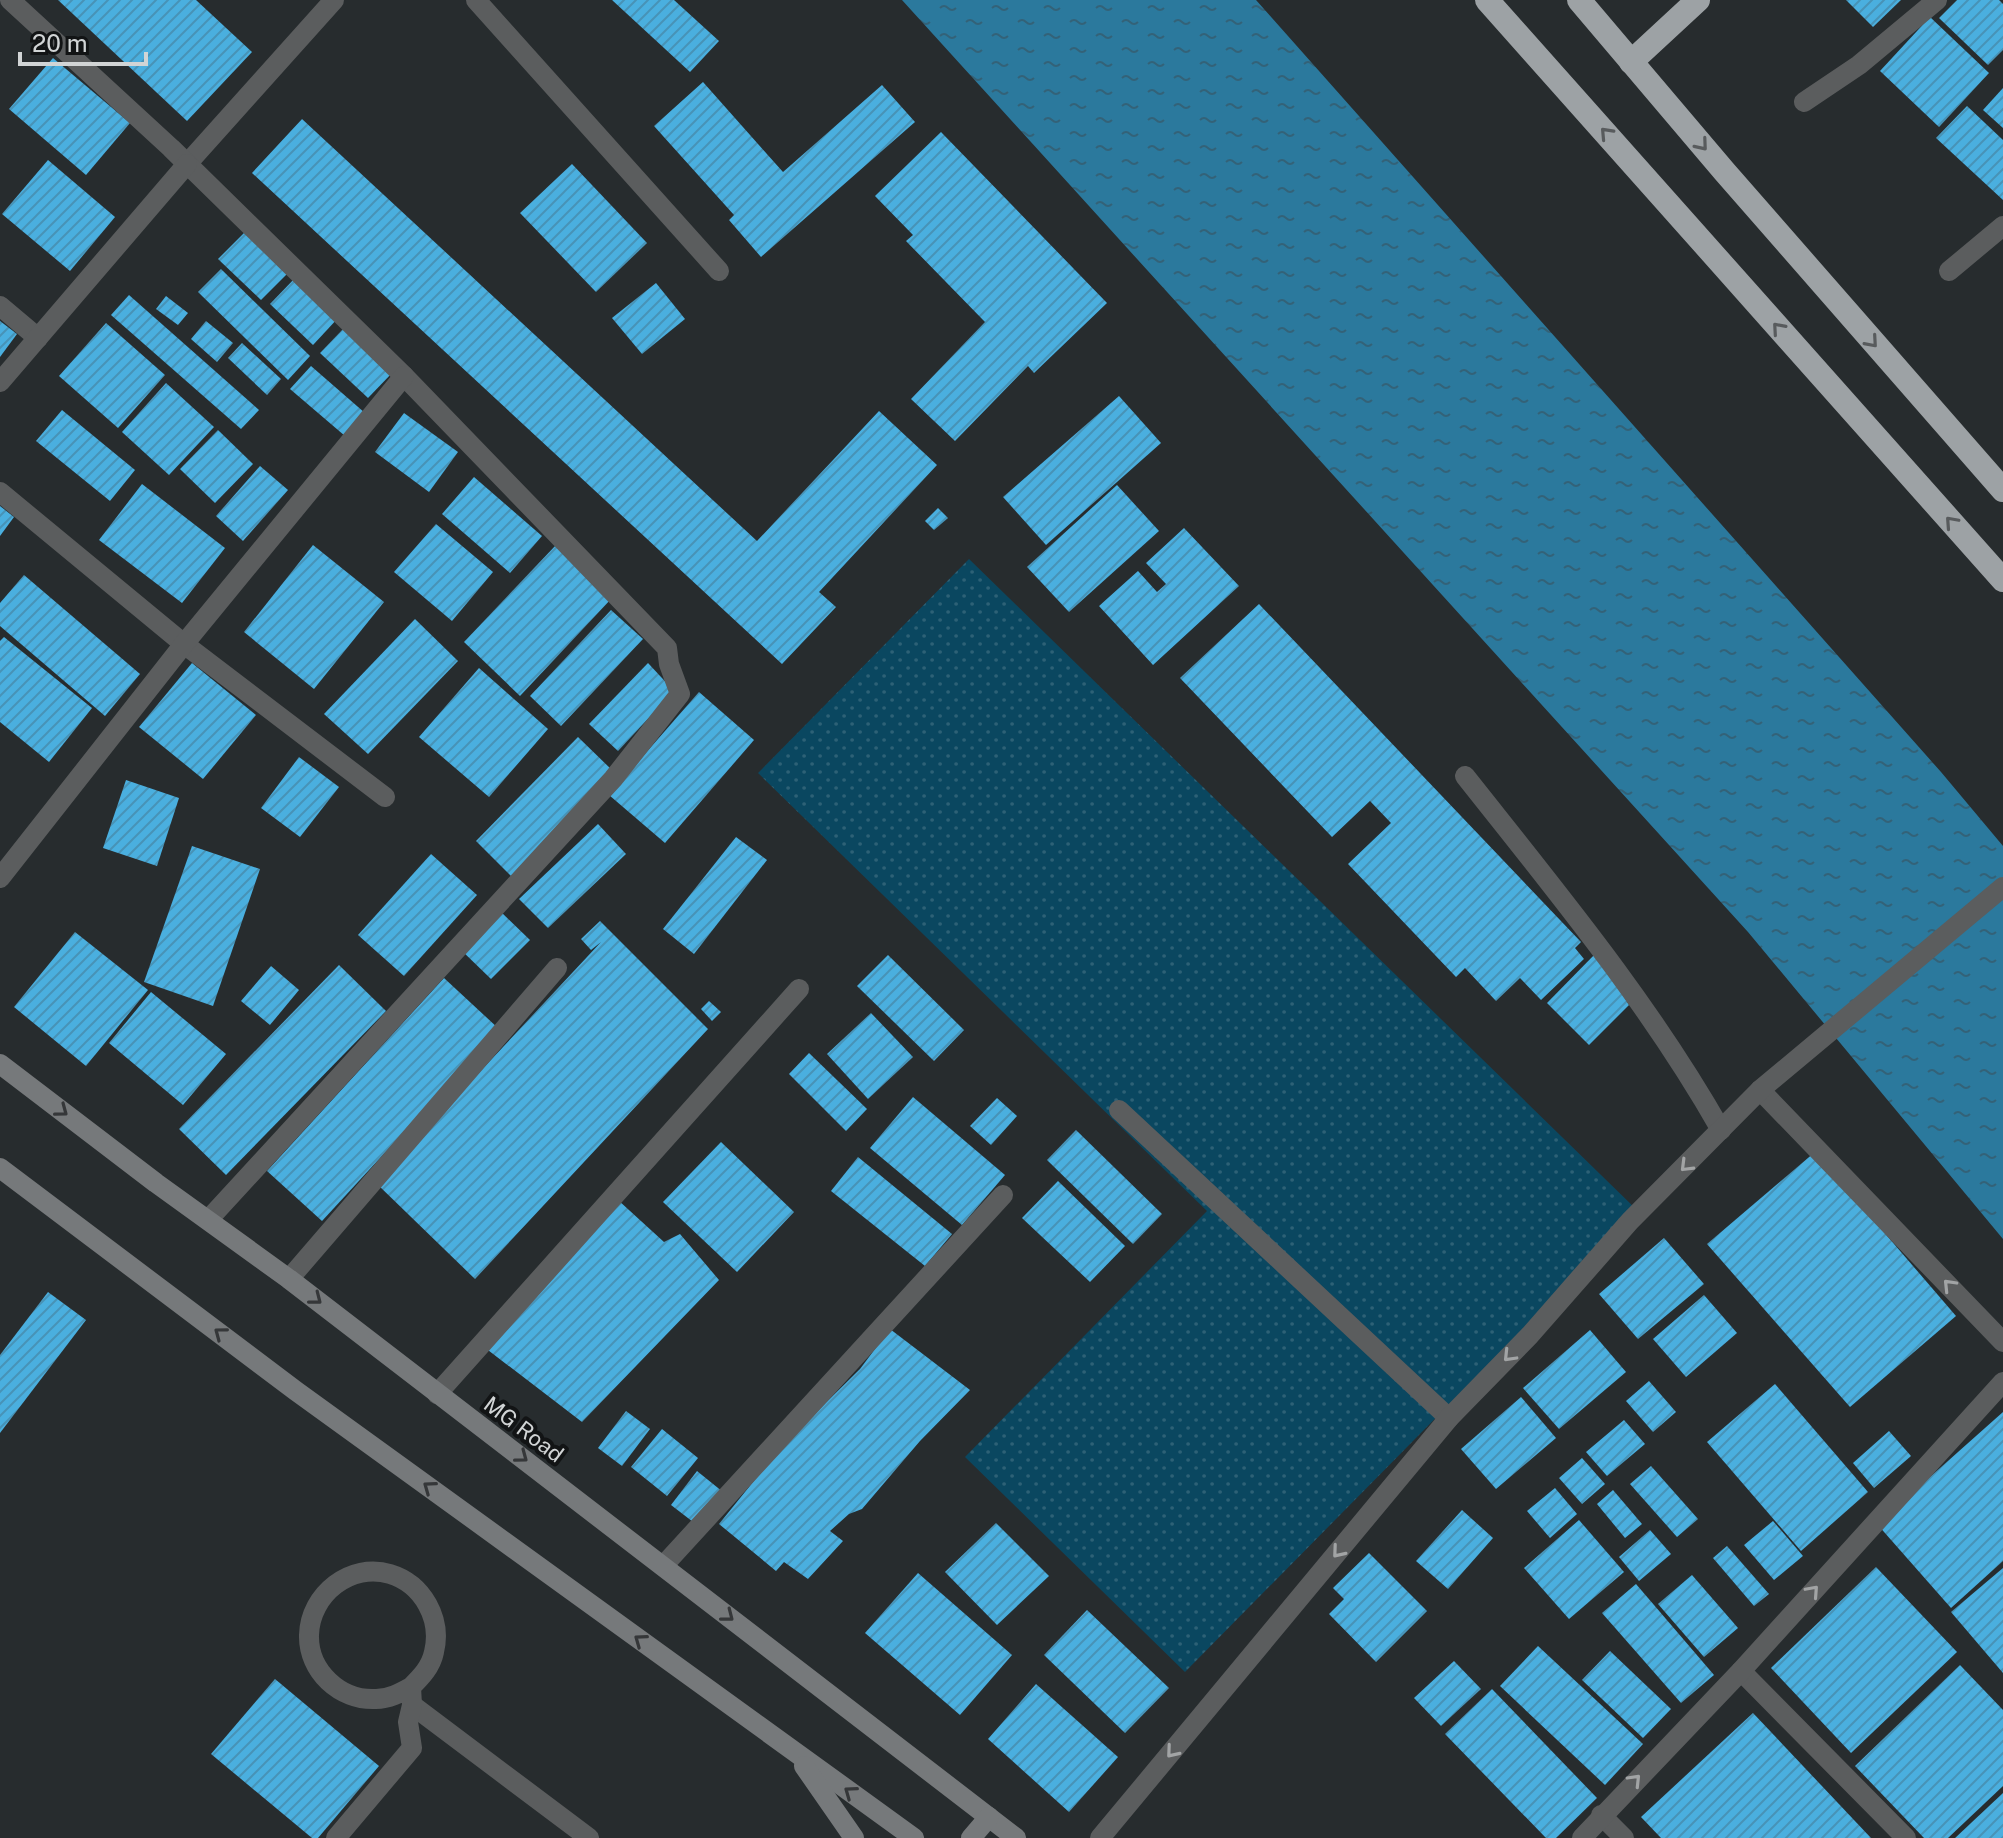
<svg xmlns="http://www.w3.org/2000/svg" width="2003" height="1838" viewBox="0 0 2003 1838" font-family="'Public Sans',sans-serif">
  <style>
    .grass { fill: url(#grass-dots) }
    .water { fill: url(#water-ripples) }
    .building { fill: url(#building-hatch) }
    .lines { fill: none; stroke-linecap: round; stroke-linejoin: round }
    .lane { stroke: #5b5d5e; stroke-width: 20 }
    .street { stroke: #5b5d5e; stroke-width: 20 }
    .secondary { stroke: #76797b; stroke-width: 20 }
    .highway { stroke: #9da2a5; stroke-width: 24 }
    .oneway { stroke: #585b5d }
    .oneway2 { stroke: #353739 }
    .oneway3 { stroke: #a2a4a5 }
    .labels { text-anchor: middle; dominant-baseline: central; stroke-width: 8; stroke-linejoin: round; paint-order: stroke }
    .street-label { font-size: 22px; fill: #d1d4d5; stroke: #121415 }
  </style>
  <defs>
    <pattern id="grass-dots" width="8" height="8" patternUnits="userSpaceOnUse" patternTransform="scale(2)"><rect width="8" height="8" fill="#0a4760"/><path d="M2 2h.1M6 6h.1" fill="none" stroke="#2d6176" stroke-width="1.8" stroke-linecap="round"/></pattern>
    <pattern id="water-ripples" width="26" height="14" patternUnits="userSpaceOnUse" patternTransform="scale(2)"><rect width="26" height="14" fill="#2b799d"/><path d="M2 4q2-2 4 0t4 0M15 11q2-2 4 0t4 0" fill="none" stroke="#336278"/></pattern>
    <pattern id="building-hatch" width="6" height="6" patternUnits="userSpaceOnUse" patternTransform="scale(2)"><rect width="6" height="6" fill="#4aafdf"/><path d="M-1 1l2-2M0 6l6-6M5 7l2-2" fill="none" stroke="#4793b7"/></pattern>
  </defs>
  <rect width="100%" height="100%" fill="#272c2e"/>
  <polygon class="grass" points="969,559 1639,1212 1185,1672 965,1457 1207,1211 758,773"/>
  <polygon class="water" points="902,0 1256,0 1941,772 2003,846 2003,1239 1748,932"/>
  <g class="building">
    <polygon points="58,0 196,0 252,52 187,121"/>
    <polygon points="612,0 674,0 719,41 690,72"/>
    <polygon points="1846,0 1901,0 1873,27"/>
    <polygon points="1957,0 1999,0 2003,4 2003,50 1988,65 1939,18"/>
    <polygon points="1930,17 1989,73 1939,127 1880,71"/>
    <polygon points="53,58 130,123 86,175 9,109"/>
    <polygon points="703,82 783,172 882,85 915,122 761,257 729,220 734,215 654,126"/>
    <polygon points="2003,88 2003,128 1983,110"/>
    <polygon points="1967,106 2003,140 2003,200 1936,138"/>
    <polygon points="302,119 757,541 879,411 937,465 819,592 836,607 782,664 252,173"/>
    <polygon points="941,132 1107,303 1034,373 1028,366 955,441 911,399 985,322 906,241 913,235 875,196"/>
    <polygon points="48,160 115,217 70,271 2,214"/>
    <polygon points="572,164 647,243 596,292 520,213"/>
    <polygon points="248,229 291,270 261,300 218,259"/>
    <polygon points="221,269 310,356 288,380 198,292"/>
    <polygon points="296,277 339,317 313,345 270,304"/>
    <polygon points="656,283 685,319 642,354 612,318"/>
    <polygon points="129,295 259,410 241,429 111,315"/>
    <polygon points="166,296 188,313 178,325 156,309"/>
    <polygon points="0,321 17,334 0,357"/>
    <polygon points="206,321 233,343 217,362 191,339"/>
    <polygon points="106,323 165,375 118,428 59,376"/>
    <polygon points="345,327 393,372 368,398 320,353"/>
    <polygon points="242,343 281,379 267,395 228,358"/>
    <polygon points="311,366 365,413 345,436 290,389"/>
    <polygon points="166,383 214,427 169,475 122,432"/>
    <polygon points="1119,396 1161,443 1046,545 1003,497"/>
    <polygon points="62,410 135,470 110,501 36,441"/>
    <polygon points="404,413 458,452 429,492 375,452"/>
    <polygon points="218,430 253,464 215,503 180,469"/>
    <polygon points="260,466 288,490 243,541 216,516"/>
    <polygon points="474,477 542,536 510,573 442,514"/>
    <polygon points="142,484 225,548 182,603 99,540"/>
    <polygon points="1117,485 1159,531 1069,612 1027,567"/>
    <polygon points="0,506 14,517 0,536"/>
    <polygon points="938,508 948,518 934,530 925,521"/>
    <polygon points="436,524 493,572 452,621 394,572"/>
    <polygon points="1184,528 1239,586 1153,665 1099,606 1138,571 1157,592 1166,584 1146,563"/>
    <polygon points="313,545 384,602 314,689 244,632"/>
    <polygon points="556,545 612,598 520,696 464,642"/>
    <polygon points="24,575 140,674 105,716 0,626 0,603"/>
    <polygon points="1259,604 1581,942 1575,948 1584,959 1541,1000 1520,978 1496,1001 1465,968 1456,977 1348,864 1391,823 1370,801 1332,837 1180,678"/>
    <polygon points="611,610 643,639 561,726 530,696"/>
    <polygon points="415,619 458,661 368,754 324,714"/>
    <polygon points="4,637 92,708 49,762 0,722 0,641"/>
    <polygon points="192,663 256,715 203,779 139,727"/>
    <polygon points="648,663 674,691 618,751 589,724"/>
    <polygon points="479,668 548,729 489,797 419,737"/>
    <polygon points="699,692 754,740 665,843 609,795"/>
    <polygon points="578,737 614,772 511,876 476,841"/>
    <polygon points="299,757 339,787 300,837 261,808"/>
    <polygon points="126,780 179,798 157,866 103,848"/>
    <polygon points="598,824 626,854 548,928 519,899"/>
    <polygon points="736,837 767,860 694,954 663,929"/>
    <polygon points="192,846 260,869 213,1006 144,982"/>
    <polygon points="431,854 477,895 404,976 358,935"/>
    <polygon points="498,909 530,940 491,979 459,948"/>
    <polygon points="600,921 708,1029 475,1279 376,1183 601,942 591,950 581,939"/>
    <polygon points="75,932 148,990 86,1066 14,1007"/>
    <polygon points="1597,952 1629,1005 1589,1045 1547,1003"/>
    <polygon points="888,955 964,1030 934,1061 857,986"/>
    <polygon points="339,965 386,1011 226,1175 179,1129"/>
    <polygon points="271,966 299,990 270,1025 241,1001"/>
    <polygon points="444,978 499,1029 322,1221 267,1171"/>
    <polygon points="151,992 226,1054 183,1105 109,1043"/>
    <polygon points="709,1001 721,1012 712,1021 701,1009"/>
    <polygon points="871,1013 913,1057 868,1099 827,1054"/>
    <polygon points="809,1053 867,1109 846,1131 789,1074"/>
    <polygon points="913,1097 1005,1175 962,1225 870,1148"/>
    <polygon points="997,1098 1017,1116 991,1145 970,1126"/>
    <polygon points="1076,1130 1162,1214 1133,1244 1047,1160"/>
    <polygon points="721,1142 794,1212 737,1272 663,1202"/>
    <polygon points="1815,1152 1956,1316 1850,1407 1707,1244"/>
    <polygon points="858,1157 952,1234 925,1266 831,1191"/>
    <polygon points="1058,1181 1125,1246 1090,1282 1022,1218"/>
    <polygon points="618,1200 664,1242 680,1234 719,1280 582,1422 484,1347"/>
    <polygon points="1664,1238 1704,1284 1638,1339 1599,1294"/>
    <polygon points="48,1292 86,1320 0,1433 0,1355"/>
    <polygon points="1704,1295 1737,1333 1686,1377 1653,1339"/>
    <polygon points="890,1329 970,1390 920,1441 862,1509 849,1514 830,1531 843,1541 808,1579 784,1562 776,1571 719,1524 784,1444 860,1369"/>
    <polygon points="1590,1330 1626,1372 1559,1429 1523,1388"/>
    <polygon points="1649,1381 1676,1412 1653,1432 1626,1401"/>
    <polygon points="1775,1384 1868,1492 1801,1551 1707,1442"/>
    <polygon points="1521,1397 1556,1438 1496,1489 1461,1449"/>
    <polygon points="626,1411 650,1429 622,1466 598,1448"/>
    <polygon points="2003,1412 2003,1561 1951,1608 1877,1524"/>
    <polygon points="1624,1420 1645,1444 1607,1476 1586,1452"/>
    <polygon points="662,1429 698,1458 667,1496 631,1467"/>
    <polygon points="1889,1431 1911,1456 1874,1488 1853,1463"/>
    <polygon points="1582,1458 1605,1484 1582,1504 1559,1478"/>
    <polygon points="1651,1466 1698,1519 1677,1537 1630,1484"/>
    <polygon points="697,1471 723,1492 697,1525 671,1505"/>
    <polygon points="1555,1488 1577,1514 1550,1538 1527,1511"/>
    <polygon points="1613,1490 1642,1524 1625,1538 1597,1504"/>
    <polygon points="1462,1510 1493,1538 1448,1589 1416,1561"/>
    <polygon points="1579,1520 1624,1572 1569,1619 1524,1568"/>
    <polygon points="1773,1521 1803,1556 1774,1580 1744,1545"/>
    <polygon points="996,1523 1049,1576 997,1625 945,1572"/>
    <polygon points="1650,1530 1671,1554 1639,1581 1619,1557"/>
    <polygon points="1727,1546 1769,1594 1754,1606 1713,1558"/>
    <polygon points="1369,1553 1427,1611 1376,1662 1329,1614 1344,1599 1333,1588"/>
    <polygon points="1876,1567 1957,1652 1851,1753 1771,1668"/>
    <polygon points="2003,1568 2003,1673 1951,1612"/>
    <polygon points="918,1573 1012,1655 960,1715 865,1633"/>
    <polygon points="1692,1575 1738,1628 1704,1657 1658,1604"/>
    <polygon points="1636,1584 1714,1675 1681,1703 1602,1613"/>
    <polygon points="1087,1610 1169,1688 1125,1733 1044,1655"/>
    <polygon points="1538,1646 1643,1744 1605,1785 1500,1686"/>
    <polygon points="1610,1651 1671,1709 1643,1738 1582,1680"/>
    <polygon points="1454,1661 1481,1689 1441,1726 1414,1698"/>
    <polygon points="1960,1665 2003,1710 2003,1786 1948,1838 1924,1838 1855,1766"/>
    <polygon points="275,1679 379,1766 318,1838 312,1838 211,1754"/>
    <polygon points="1036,1684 1118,1757 1069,1812 988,1739"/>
    <polygon points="1492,1689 1597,1798 1556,1838 1546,1838 1445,1734"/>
    <polygon points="1753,1713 1871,1838 1661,1838 1641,1817"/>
    <polygon points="2003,1793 2003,1838 1955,1838"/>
  </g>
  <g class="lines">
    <g class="lane">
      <polyline points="476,0 719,271"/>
      <polyline points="187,164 334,0"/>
      <path d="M1465,776C1556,891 1649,1003 1721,1130"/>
      <polyline points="1119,1110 1449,1418"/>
    </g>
    <g class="street">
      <polyline points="10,0 171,148 404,376 667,648 669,664 680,694 613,779 208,1220"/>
      <polyline points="1804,102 1859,65 1937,0"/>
      <polyline points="1949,271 2003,226"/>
      <polyline points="0,306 38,338"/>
      <polyline points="0,382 187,164"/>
      <polyline points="0,492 184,644 385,797"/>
      <polyline points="0,878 184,644 404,376"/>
      <polyline points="1760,1090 2003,1342"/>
      <polyline points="289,1279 557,968"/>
      <polyline points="437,1394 799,989"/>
      <polyline points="663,1566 1003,1195"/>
      <polyline points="1741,1671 1906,1838"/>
      <polyline points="412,1705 589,1838"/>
      <polyline points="1601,1815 1624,1838"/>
      <path d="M336,1838L412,1748L408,1722L412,1705L411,1687C421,1677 431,1667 434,1652C442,1619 423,1584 390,1574C351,1562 310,1594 309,1635C308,1671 340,1701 376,1699C389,1699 400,1693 411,1687"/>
      <polyline points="1100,1838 1449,1418 1530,1335 1630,1221 1760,1090 2003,887"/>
      <polyline points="1582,1838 1741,1671 2003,1382"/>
    </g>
    <g class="secondary">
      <polyline points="0,1064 156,1183 289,1279 1016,1838"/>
      <polyline points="0,1168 296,1391 914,1838"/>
      <polyline points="804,1766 854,1838"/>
      <polyline points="971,1838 989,1817"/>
    </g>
    <g class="highway">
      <polyline points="1487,0 2003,580"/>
      <polyline points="1579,0 1724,171 2003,490"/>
      <polyline points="1631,62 1698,0"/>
    </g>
  </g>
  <defs><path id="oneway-chevron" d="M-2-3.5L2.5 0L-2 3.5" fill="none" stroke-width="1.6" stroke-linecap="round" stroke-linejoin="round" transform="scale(2)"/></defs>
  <g class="oneway">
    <use href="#oneway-chevron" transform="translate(1606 133) rotate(-133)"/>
    <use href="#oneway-chevron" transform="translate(1702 145) rotate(50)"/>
    <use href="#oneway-chevron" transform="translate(1778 328) rotate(-131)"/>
    <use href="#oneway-chevron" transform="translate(1872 342) rotate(49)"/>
    <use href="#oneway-chevron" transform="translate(1951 522) rotate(-132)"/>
  </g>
  <g class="oneway2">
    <use href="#oneway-chevron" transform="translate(62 1111) rotate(37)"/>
    <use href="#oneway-chevron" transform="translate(316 1299) rotate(38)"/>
    <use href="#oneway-chevron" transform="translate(220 1333) rotate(-143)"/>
    <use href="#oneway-chevron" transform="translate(522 1457) rotate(37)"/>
    <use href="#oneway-chevron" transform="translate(429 1487) rotate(-144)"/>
    <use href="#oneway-chevron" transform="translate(728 1616) rotate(38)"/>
    <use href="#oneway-chevron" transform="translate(640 1640) rotate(-144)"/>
    <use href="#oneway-chevron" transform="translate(850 1792) rotate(-144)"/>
  </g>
  <g class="oneway3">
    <use href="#oneway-chevron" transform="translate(1686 1166) rotate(135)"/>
    <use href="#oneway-chevron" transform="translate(1949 1285) rotate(-134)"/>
    <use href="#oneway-chevron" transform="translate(1509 1356) rotate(134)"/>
    <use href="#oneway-chevron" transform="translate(1338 1552) rotate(130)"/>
    <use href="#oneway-chevron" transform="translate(1813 1591) rotate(-48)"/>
    <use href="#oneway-chevron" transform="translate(1172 1752) rotate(130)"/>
    <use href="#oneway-chevron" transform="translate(1635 1780) rotate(-46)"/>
  </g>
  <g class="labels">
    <g class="street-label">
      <text transform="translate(524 1429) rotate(37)">MG Road</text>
    </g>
  </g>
  <path d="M20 52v12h126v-12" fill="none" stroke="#d1d4d5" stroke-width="4"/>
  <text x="32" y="52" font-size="24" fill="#d1d4d5" stroke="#121415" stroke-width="6" paint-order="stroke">20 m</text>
</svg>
